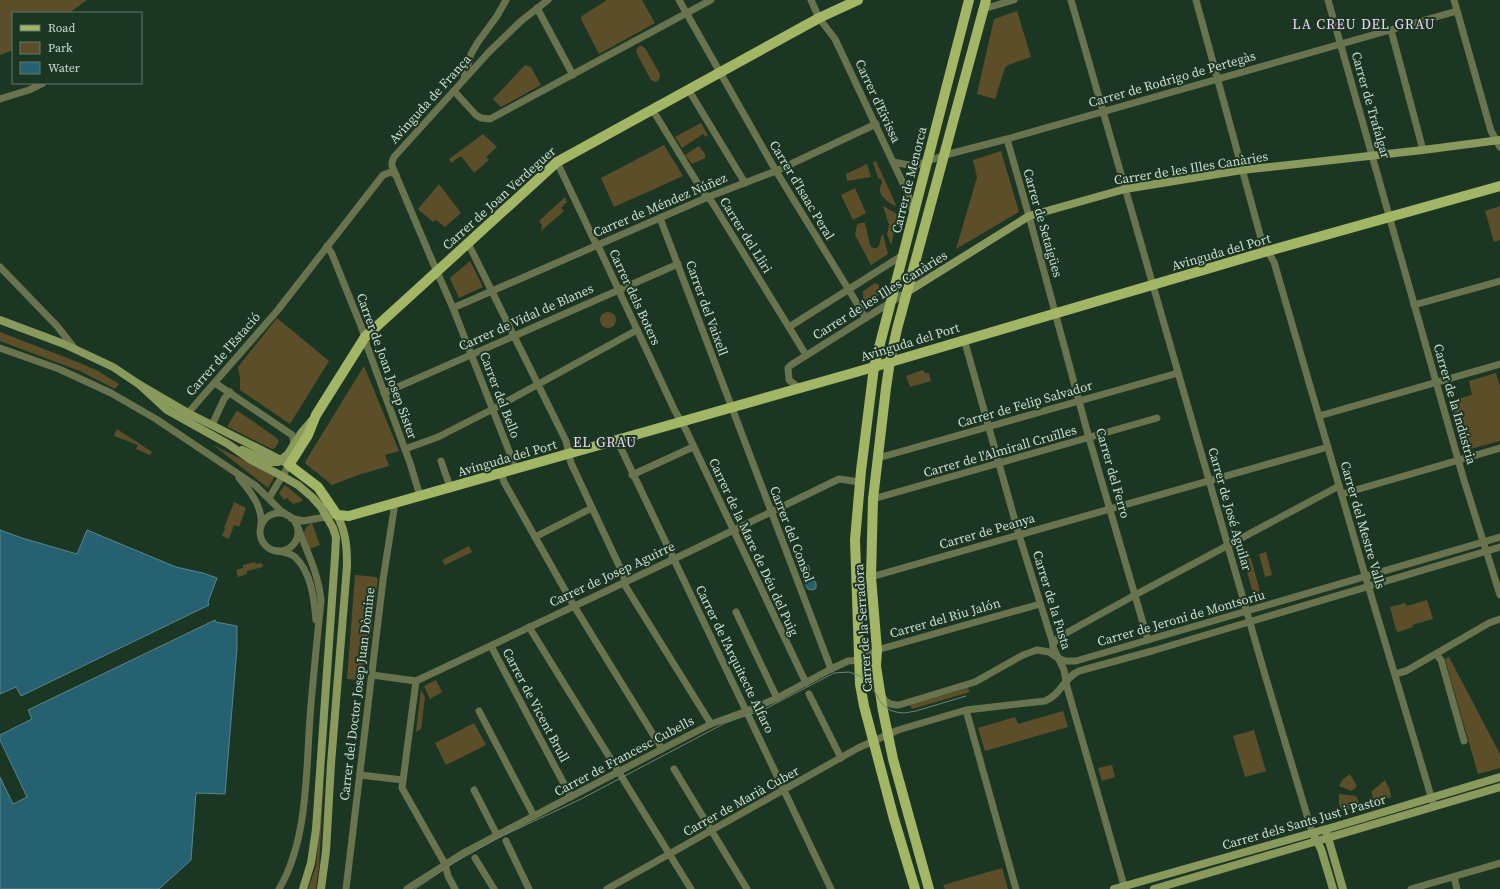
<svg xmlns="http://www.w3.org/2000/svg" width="1500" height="889" viewBox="0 0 1500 889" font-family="'Source Serif 4',serif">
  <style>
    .green { fill: #5d4e2a }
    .water { fill: #266171; stroke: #58868e }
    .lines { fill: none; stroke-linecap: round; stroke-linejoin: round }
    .street { stroke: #69734d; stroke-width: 7 }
    .secondary { stroke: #8a995c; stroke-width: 8 }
    .primary { stroke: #a3b666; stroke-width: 10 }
    .tram { stroke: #6f8475; stroke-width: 1 }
    .labels { text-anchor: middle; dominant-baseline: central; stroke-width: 4; stroke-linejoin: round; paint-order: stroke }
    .street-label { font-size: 13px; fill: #ceddd2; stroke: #1c3624 }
    .neighbourhood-label { font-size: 14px; letter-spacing: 1px; fill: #f2d5fb; stroke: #1c3624 }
  </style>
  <rect width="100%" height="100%" fill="#1c3624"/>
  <g class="green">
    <polygon points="0,0 87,0 69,13 13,13 13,50 0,55"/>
    <polygon points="607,0 642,0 655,23 599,54 581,19 582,16"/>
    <polygon points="1017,11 1031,57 1008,65 1005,68 995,99 977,94 994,19"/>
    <polygon points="639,46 642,46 645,48 660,74 660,77 658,81 655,82 651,80 637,54 636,50"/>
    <polygon points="525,65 531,67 541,85 501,107 493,99"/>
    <polygon points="701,123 708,135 706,137 703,134 682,148 675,137"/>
    <polygon points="483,134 497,147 486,157 489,160 474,173 461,156 451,163 449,159"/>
    <polygon points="664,145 683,176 614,207 601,178"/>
    <polygon points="699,146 705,154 705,158 692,164 685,155"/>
    <polygon points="1001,151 1019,212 956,249 977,177 973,160"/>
    <path d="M876,161L896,205L895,206C886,201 875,193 882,183L881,179L878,178L873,162Z"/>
    <polygon points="867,164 871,177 847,181 846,174"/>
    <polygon points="439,184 461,213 445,227 436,220 433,222 418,209"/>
    <polygon points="855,188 866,213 853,220 841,195"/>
    <polygon points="565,197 567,202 561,208 564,211 541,231 542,225 539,221"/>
    <polygon points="883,206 897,214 898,216 891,245 887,234 889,225"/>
    <polygon points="1500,206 1500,240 1494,242 1485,211"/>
    <polygon points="860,223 865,223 870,245 873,248 876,248 879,246 881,237 883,234 888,254 871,265 855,235 857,225"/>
    <polygon points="470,261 483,287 459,298 450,278"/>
    <path d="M875,283L879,285C879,293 879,301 870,304L863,299V291Z"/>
    <circle cx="608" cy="320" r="8"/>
    <polygon points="277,318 329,361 290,424 240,390 240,378 238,367"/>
    <polygon points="0,332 80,363 98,371 119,384 115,389 80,371 0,341"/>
    <polygon points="364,366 399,451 385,455 389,466 358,475 332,485 306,464 305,462"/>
    <polygon points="923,370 925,373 929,373 931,381 910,387 906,376"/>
    <polygon points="1496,373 1500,386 1500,441 1463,451 1449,401 1472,395 1469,381"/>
    <polygon points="238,411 278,439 279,442 275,448 272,449 228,427 228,425 236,412"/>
    <polygon points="117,429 152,452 150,455 136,449 138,445 114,436"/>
    <polygon points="213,445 275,476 268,488"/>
    <polygon points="285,485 302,499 302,501 293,504 287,498 284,500 279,493"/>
    <polygon points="234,502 246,508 239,527 234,525 229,539 222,536 225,528 224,528"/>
    <polygon points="312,523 320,545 310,549 303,534 307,526"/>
    <polygon points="469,546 472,552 445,565 442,560"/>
    <polygon points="1249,552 1260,591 1253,593 1242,554"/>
    <polygon points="1266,552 1272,575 1265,577 1259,554"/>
    <polygon points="255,562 256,564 262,563 263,567 247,571 247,574 238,577 236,570 243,568 243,565"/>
    <polygon points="355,575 376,577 378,579 367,663 364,664 363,675 360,675 359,680 347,679"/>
    <polygon points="1427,600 1433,619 1412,625 1413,627 1398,632 1396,630 1390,607 1405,603 1407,606"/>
    <polygon points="1449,657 1500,754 1500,768 1478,774 1445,659"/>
    <polygon points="436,680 442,692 430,699 424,686"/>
    <polygon points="968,688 970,692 912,709 910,705"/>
    <polygon points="421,690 425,697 421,729 416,732"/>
    <polygon points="1063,711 1068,727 985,751 978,728 1015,717 1018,724"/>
    <polygon points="474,723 486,745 446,765 435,743"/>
    <polygon points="1254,730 1266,771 1245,777 1233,736"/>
    <polygon points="1112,765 1115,777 1102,781 1098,768"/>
    <polygon points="1350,774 1357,786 1352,791 1339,786 1343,779"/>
    <polygon points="324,776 319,867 316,889 308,889 316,866"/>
    <polygon points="1385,780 1390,790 1391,797 1369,804 1373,796 1371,792"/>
    <polygon points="1339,794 1356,796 1359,802 1364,805 1342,811 1339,804"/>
    <polygon points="1002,868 1008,889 945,889 943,885"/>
  </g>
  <g class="water">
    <polygon points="0,530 22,538 77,554 87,530 176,567 203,573 217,578 208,602 209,605 21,696 16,687 0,694"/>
    <path d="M805,564L809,566L810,575L816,583V588L813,590L808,589C803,582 800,573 805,564Z"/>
    <polygon points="215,620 216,622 237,626 237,648 225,794 196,793 191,860 159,889 0,889 0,777 13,804 27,797 0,740 0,735 32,719 28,710"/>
  </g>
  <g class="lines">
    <g class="street">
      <polyline points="679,0 776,171 866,318"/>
      <polyline points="811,0 819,18 835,39 908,194 913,213"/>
      <polyline points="1071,0 1265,675 1312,832"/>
      <polyline points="1196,0 1262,242 1274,262 1365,575 1433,803"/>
      <polyline points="1328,0 1463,477 1500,595"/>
      <polyline points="1454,0 1491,131 1500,147"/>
      <polyline points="537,8 573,75"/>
      <polyline points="983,9 1014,0"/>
      <polyline points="1391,30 1423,150"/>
      <polyline points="464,78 471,54 478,42 497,16 506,0"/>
      <polyline points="688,89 745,183"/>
      <polyline points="454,91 476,115 481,118 490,119 711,0"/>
      <polyline points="0,99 29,90 43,83"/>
      <polyline points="652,109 703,192 712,202 806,355"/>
      <polyline points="1007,139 1029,216 1089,438 1148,640"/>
      <polyline points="557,162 594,240 600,250 675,411 686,430 806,683"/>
      <polyline points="893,162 914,166 945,155 1007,139 1457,11"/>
      <polyline points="660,218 831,669"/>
      <polyline points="468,243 566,441 571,463 624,576 626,587 711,724"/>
      <polyline points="327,246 332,254 361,326 365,337 367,346 410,463 420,496"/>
      <polyline points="0,267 57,326 75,349"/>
      <polyline points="1414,305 1500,281"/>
      <polyline points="453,308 708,197 776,171 876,124"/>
      <polyline points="789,327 903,255"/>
      <polyline points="964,339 1019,535 1053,644 1053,647 1064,670 1067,687 1125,889"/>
      <polyline points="0,348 59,369 111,393 156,419 256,486 280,510 287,515"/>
      <polyline points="215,383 292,435 293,437 294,445"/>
      <polyline points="799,388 789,380 788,368 791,365 907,292"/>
      <polyline points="384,393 678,264"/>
      <polyline points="188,413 277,311 383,175 391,172 396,175"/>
      <polyline points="1319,416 1500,364"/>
      <polyline points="212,425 224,399 230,392"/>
      <polyline points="617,440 831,889"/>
      <polyline points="405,449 438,437 493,409 637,330"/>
      <polyline points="878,458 1178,373"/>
      <polyline points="441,461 450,487"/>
      <polyline points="516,469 453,308 431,258 392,166 392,162 394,157 489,52 521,21 548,0"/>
      <polyline points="501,473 504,482 574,606 662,749"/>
      <polyline points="632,475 693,447"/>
      <path d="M239,478C250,491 263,507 261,525"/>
      <polyline points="1342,494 1500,448"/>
      <polyline points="269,498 289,465"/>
      <polyline points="873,499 1157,418"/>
      <circle cx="279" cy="532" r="19"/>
      <polyline points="291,518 303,521 331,516"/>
      <polyline points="535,537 592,508"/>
      <path d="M277,551C283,552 291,553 295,557C312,573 314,600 316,620"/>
      <polyline points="871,577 1328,447"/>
      <polyline points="736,612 777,698"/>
      <polyline points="529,627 691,889"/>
      <polyline points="1053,644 1059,637 1135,595 1339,486"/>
      <polyline points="491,646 571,797"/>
      <polyline points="1436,654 1441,660 1464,741"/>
      <polyline points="1395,674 1406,671 1489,623 1500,619"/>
      <polyline points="372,675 416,681 674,559 839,479 860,482"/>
      <polyline points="416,681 402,788 445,864 448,876 455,889"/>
      <polyline points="809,694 841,758"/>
      <path d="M882,696C886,703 890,705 899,705L975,682L1023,655L1037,650L1049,652L1058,658L1065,661H1076L1500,537"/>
      <polyline points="966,710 1016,889"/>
      <polyline points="479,711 534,816"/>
      <polyline points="674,769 747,889"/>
      <polyline points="360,775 403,780"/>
      <polyline points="474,790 497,835"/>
      <polyline points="506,841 529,889"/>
      <polyline points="475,858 494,889"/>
      <polyline points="1454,877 1457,889"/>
      <path d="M279,889C308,840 306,772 310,717C313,678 317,640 321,601C319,574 306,550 297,525"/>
      <polyline points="346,889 383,580 395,503"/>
      <polyline points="407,889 465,852 662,749 711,724 747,711 777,698 831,669 848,661 859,660 877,650 1040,604"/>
      <path d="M607,889L858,748L898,730L966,710L1045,701C1063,693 1062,679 1079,671L1152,651L1500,547"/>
      <polyline points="1411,889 1500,863"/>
    </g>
    <g class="secondary">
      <polyline points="907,292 1029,216 1125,189 1242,170 1423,150 1500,140"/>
      <polyline points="0,320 64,344 113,367 140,385 188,413 281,460 289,465"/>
      <polyline points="140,385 167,410 228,444 251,460 282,476 298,485 312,497 321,507 333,528 336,537 335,557 316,829 311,863 303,889"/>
      <polyline points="242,450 271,462 278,462 288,454 302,432 313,419"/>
      <polyline points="1327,834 1343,889"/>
      <polyline points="1315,838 1321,849 1333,889"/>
      <path d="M321,889L326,851L331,764L347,566C347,547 346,532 337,515"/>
      <polyline points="1114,889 1337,826 1500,777"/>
      <polyline points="1154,889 1500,787"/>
    </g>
    <g class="primary">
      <polyline points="858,0 819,18 557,162 365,337 316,415 308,435 289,465 318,487 337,515 349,516 853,373 1268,251 1500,186"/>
      <polyline points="915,889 894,819 864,706 860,684 855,540 861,471 874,367 969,0"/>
      <polyline points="929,889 893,759 883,711 876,666 877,650 871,577 873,499 886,388 890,361 897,329 986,0"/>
    </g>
    <polyline class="tram" points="415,889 455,862 498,838 581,799 725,723 765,709 834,673 849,672 860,676 870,684 882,704 890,710 896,712 904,713 916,711 966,696"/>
  </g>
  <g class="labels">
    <g class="street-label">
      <text transform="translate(1172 79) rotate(-16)">Carrer de Rodrigo de Pertegàs</text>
      <text transform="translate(430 99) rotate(-48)">Avinguda de França</text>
      <text transform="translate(878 101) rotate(65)">Carrer d'Eivissa</text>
      <text transform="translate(1371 105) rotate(74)">Carrer de Trafalgar</text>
      <text transform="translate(1191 168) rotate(-9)">Carrer de les Illes Canàries</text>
      <text transform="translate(909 180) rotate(-76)">Carrer de Menorca</text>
      <text transform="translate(802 190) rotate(59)">Carrer d'Isaac Peral</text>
      <text transform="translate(499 198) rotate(-42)">Carrer de Joan Verdeguer</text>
      <text transform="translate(660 205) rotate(-23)">Carrer de Méndez Núñez</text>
      <text transform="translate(1043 223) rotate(74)">Carrer de Setaigües</text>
      <text transform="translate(746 235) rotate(58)">Carrer del Lliri</text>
      <text transform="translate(1221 252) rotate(-16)">Avinguda del Port</text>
      <text transform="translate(880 295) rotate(-32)">Carrer de les Illes Canàries</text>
      <text transform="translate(635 297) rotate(65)">Carrer dels Boters</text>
      <text transform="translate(707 308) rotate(70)">Carrer del Vaixell</text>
      <text transform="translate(526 317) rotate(-24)">Carrer de Vidal de Blanes</text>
      <text transform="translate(910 342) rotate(-17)">Avinguda del Port</text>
      <text transform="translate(223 354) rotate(-49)">Carrer de l'Estació</text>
      <text transform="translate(387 366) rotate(70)">Carrer de Joan Josep Sister</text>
      <text transform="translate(500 395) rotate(69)">Carrer del Bello</text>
      <text transform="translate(1025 404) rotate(-16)">Carrer de Felip Salvador</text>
      <text transform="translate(1455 404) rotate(74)">Carrer de la Indústria</text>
      <text transform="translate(1000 451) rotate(-16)">Carrer de l'Almirall Cruïlles</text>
      <text transform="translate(507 458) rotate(-16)">Avinguda del Port</text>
      <text transform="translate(1113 473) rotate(74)">Carrer del Ferro</text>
      <text transform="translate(1230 509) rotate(74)">Carrer de José Aguilar</text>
      <text transform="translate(1363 525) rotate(74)">Carrer del Mestre Valls</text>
      <text transform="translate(987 531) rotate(-16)">Carrer de Peanya</text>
      <text transform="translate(792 534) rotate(69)">Carrer del Consol</text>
      <text transform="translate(754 547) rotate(65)">Carrer de la Mare de Déu del Puig</text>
      <text transform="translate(612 574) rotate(-25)">Carrer de Josep Aguirre</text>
      <text transform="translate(1052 600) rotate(73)">Carrer de la Fusta</text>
      <text transform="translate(945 618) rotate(-16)">Carrer del Riu Jalón</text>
      <text transform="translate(1181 618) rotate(-16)">Carrer de Jeroni de Montsoriu</text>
      <text transform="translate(863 628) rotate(-94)">Carrer de la Serradora</text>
      <text transform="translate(735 659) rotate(64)">Carrer de l'Arquitecte Alfaro</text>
      <text transform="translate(357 694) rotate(-83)">Carrer del Doctor Josep Juan Dòmine</text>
      <text transform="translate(536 705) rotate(62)">Carrer de Vicent Brull</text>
      <text transform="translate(624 756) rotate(-28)">Carrer de Francesc Cubells</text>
      <text transform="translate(741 801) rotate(-29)">Carrer de Marià Cuber</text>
      <text transform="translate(1304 822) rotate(-16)">Carrer dels Sants Just i Pastor</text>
    </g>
    <g class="neighbourhood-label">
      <text x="1364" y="24">LA CREU DEL GRAU</text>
      <text x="605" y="442">EL GRAU</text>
    </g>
  </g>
  <rect x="12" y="12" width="130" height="72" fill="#1c3624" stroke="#63796a"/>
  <rect x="20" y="25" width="20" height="6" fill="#a3b666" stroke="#63796a"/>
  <text x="48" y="32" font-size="12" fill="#ceddd2">Road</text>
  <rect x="20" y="42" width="20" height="12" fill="#5d4e2a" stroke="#63796a"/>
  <text x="48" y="52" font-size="12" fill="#ceddd2">Park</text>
  <rect x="20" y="62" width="20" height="12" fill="#266171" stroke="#63796a"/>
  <text x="48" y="72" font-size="12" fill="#ceddd2">Water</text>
</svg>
